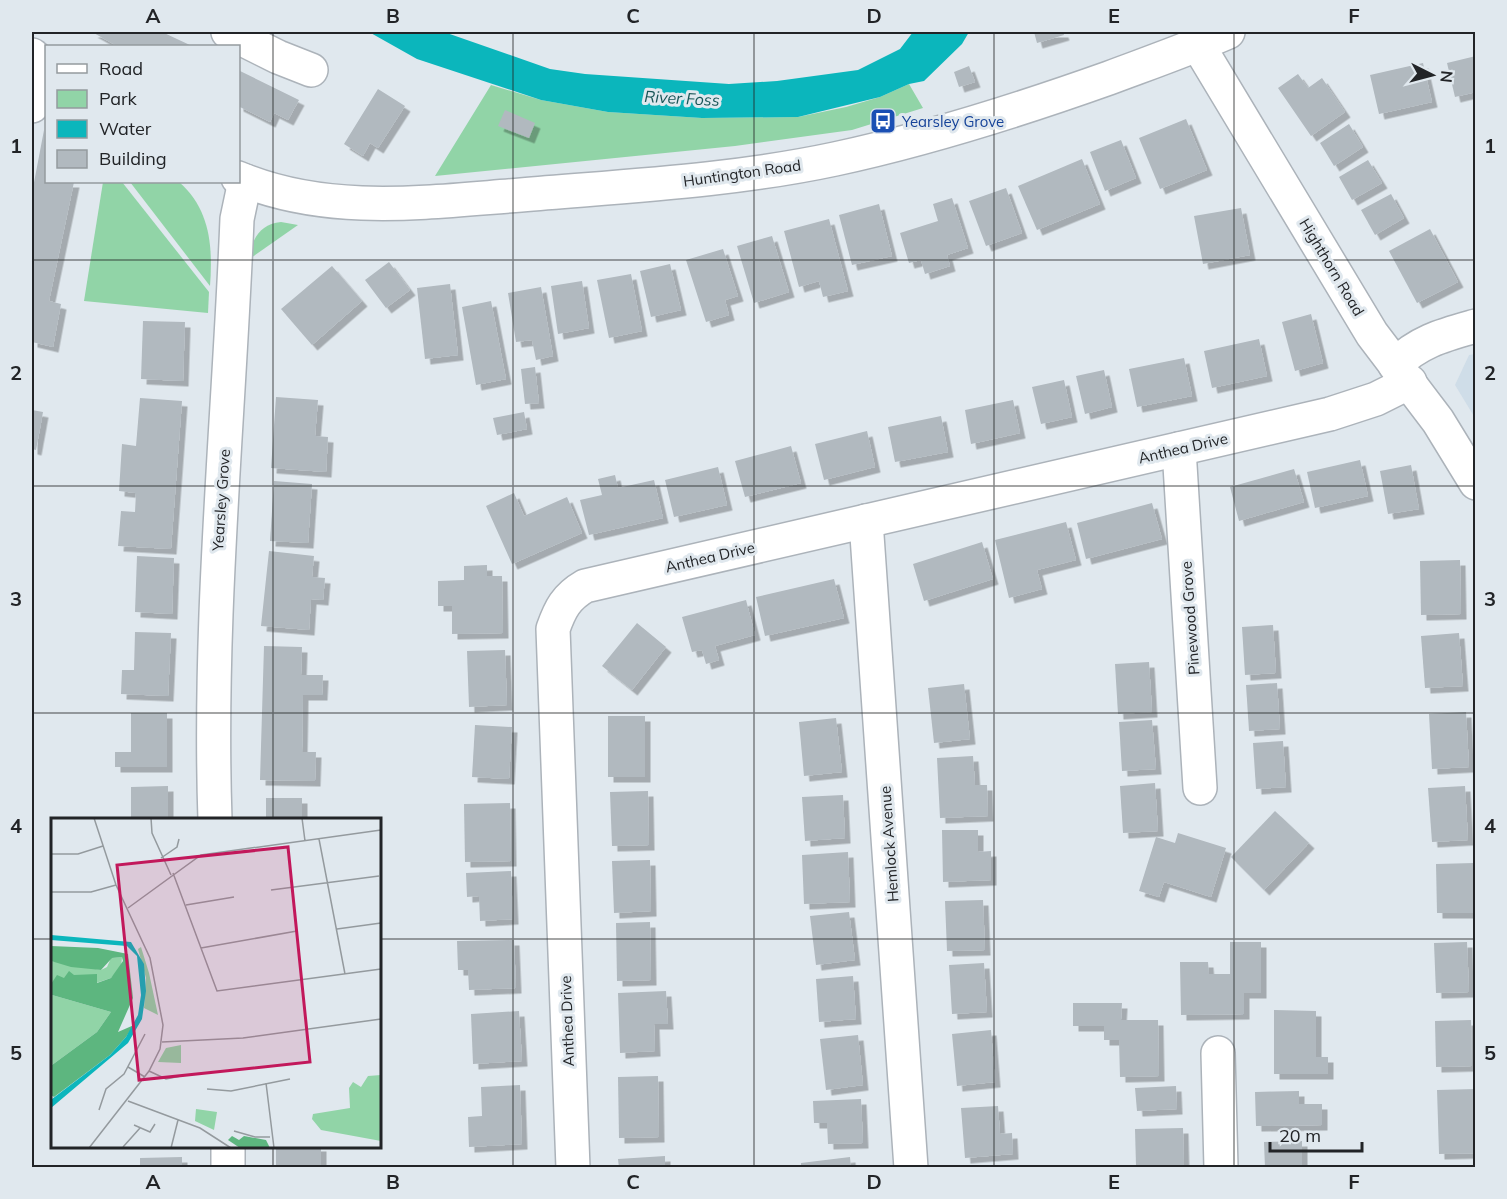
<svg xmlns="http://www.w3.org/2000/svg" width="1507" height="1199" viewBox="0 0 1507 1199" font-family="Mulish,sans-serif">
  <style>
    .built { fill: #cfdde8 }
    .green { fill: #91d4a7 }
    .water { fill: #0bb6bc }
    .building { fill: #b1b9bf; filter: url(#shadow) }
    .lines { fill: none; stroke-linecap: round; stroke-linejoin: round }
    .minor-casing { stroke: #acb3ba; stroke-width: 36 }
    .minor { stroke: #fff; stroke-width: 33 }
    .grid { fill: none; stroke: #222427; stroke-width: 1.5; stroke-opacity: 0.55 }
    .labels { text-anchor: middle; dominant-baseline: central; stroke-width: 6; stroke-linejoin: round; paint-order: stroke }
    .transit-label { font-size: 15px; fill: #164399; stroke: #e0e8ee; text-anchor: start }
    .street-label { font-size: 15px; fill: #222427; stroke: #e0e8ee }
    .water-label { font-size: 16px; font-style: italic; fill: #195557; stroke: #e0e8ee }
    .inset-road { fill: none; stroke: #949a9e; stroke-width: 1.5 }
    .view { fill: #c2185b; fill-opacity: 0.15; stroke: #c2185b; stroke-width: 3 }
    .inset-edge { fill: none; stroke: #222427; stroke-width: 3 }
    .neatline { fill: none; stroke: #222427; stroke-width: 2 }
    .grid-label { font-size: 20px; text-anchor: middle; font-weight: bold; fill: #222427 }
  </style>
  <defs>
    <filter id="shadow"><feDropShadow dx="5.5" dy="5.5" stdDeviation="0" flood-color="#0004"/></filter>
  </defs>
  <rect width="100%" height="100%" fill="#e0e8ee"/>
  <polygon class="built" points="1475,354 1476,354 1475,418 1455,385 1469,355"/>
  <g class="green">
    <polygon points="909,84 923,108 852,130 735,146 435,176 491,85 541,100 608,112 702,118 798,117 846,107 880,97"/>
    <polygon points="103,182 122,182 209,292 208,313 84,301"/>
    <path d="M130,182H179C210,209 213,246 210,286Z"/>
    <path d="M281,222L298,225L248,260C252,240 259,224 281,222Z"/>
  </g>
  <polygon class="water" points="369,32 444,32 550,69 585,74 729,84 777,81 858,70 900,49 913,32 969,32 962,44 924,81 909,84 880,97 798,117 702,118 608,112 541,100 417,59"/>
  <g class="building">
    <polygon points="92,32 162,32 192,46 117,46"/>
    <polygon points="1034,32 1063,32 1064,35 1037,43"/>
    <polygon points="1476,56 1476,92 1455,97 1447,63"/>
    <polygon points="1423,63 1432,102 1379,114 1370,75"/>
    <polygon points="969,66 975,82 959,87 954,72"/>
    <polygon points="238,70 299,100 288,120 274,113 270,122 238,106"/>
    <polygon points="1298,74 1308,88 1322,78 1345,112 1311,136 1278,88"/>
    <polygon points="378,89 405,106 378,148 370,143 363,156 344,144"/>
    <polygon points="505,110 535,123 529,138 498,126"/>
    <polygon points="1186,119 1207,170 1160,189 1139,138"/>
    <polygon points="1349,124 1363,147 1334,166 1320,143"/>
    <polygon points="44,130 46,182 74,182 49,301 61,304 53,347 32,342 32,193"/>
    <polygon points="1121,140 1136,178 1105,191 1090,152"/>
    <polygon points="1082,159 1100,204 1037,230 1018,186"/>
    <polygon points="1368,160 1382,183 1352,200 1339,177"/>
    <polygon points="1006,188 1022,233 986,246 969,201"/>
    <polygon points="1391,194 1404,218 1375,235 1361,210"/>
    <polygon points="952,198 968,248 947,255 950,266 925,274 921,260 909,263 900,233 938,221 933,204"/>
    <polygon points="879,204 892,256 852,265 839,215"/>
    <polygon points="1241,208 1250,255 1203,264 1194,216"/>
    <polygon points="829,219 848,291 823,297 819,281 799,287 784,231"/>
    <polygon points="1430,229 1458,282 1417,303 1389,251"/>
    <polygon points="772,236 789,292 754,303 737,246"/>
    <polygon points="723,249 738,296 725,300 729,315 706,322 686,260"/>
    <polygon points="389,262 410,290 386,308 365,280"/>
    <polygon points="670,264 681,310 651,317 640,271"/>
    <polygon points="332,266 362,301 312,345 281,309"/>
    <polygon points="631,274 642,331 609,338 597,280"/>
    <polygon points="582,281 589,328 558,334 551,286"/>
    <polygon points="450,284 458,355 425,359 417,288"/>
    <polygon points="541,287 553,356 536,360 532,340 516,342 508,293"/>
    <polygon points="491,301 506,379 476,385 462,307"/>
    <polygon points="1311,314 1323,363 1295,371 1282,322"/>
    <polygon points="143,321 185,322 183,381 141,379"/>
    <polygon points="1259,339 1267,376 1212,388 1204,351"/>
    <polygon points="1184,358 1192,396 1137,407 1129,369"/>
    <polygon points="535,367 539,403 525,404 521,369"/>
    <polygon points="1104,370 1112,407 1085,414 1076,376"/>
    <polygon points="1064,380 1072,417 1041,424 1032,387"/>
    <polygon points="276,397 318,400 315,436 328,437 326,472 271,468"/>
    <polygon points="140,398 182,401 171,549 118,546 121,511 135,512 136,493 119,491 122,444 136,446"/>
    <polygon points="1013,400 1020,433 971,444 965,410"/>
    <polygon points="32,410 43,412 36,450 32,449"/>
    <polygon points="524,412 527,429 497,435 493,418"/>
    <polygon points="941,416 948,452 895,462 888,427"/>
    <polygon points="867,431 875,467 824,480 815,444"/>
    <polygon points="791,446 801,483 745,497 735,461"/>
    <polygon points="1360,460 1368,496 1315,508 1307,472"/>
    <polygon points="1411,465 1419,509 1388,514 1380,471"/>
    <polygon points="718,467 727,505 674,517 665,480"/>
    <polygon points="1294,469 1304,502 1239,521 1230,487"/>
    <polygon points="615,475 618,488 654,480 663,518 589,535 580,500 602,495 598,479"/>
    <polygon points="274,481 312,484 308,543 270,541"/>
    <polygon points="514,493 524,516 567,497 582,533 512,564 486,506"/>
    <polygon points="1152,503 1162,539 1086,559 1077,523"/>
    <polygon points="1066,522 1076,560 1037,570 1042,589 1009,598 995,540"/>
    <polygon points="982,542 993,579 924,601 913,564"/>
    <polygon points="269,551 314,556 312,577 325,578 323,600 311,599 309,630 261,626"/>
    <polygon points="137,556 174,558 172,614 135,612"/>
    <polygon points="1460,560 1461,614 1421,615 1420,561"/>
    <polygon points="487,565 487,576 502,576 503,633 452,634 452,606 438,606 438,581 464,580 464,566"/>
    <polygon points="834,579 844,618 765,636 756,597"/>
    <polygon points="746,600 755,635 715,646 719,660 706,664 702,650 692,652 682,617"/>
    <polygon points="637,623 666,647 632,690 602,666"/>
    <polygon points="1273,625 1276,673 1245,675 1242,627"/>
    <polygon points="135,632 171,633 168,696 121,694 122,670 134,670"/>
    <polygon points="1459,633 1463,686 1425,688 1421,636"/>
    <polygon points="264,646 302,647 301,675 323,675 322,695 303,695 302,752 316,752 315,781 260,780"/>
    <polygon points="505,650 507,705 469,707 467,651"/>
    <polygon points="1149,662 1152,712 1118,714 1115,664"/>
    <polygon points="1277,683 1280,729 1249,731 1246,685"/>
    <polygon points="964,684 970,739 934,743 928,688"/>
    <polygon points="1466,712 1469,767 1432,769 1429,714"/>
    <polygon points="131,713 167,713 167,767 115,767 115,752 131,752"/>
    <rect x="608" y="716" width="37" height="61"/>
    <polygon points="836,718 842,772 804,776 799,722"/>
    <polygon points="1152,720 1156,769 1122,771 1119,722"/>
    <polygon points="475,725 512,727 509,779 472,777"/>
    <polygon points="1283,741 1286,787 1256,789 1253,743"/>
    <polygon points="973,756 975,785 987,785 988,816 940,818 937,758"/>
    <polygon points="1155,783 1158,831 1123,833 1120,786"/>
    <polygon points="168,786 168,820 131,820 131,787"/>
    <polygon points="1465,786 1468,840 1432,842 1428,788"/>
    <polygon points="648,791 649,845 612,846 610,792"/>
    <polygon points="843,795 845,838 805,841 802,797"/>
    <rect x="266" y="798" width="36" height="22"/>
    <polygon points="510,803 511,861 465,862 464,804"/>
    <polygon points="1275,811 1309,843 1264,890 1231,857"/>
    <polygon points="942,830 978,830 978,852 991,851 991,880 943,882"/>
    <polygon points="1178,833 1226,848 1211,897 1164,882 1159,897 1139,891 1156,837 1175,843"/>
    <polygon points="848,852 850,902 804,904 802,855"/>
    <polygon points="650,860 651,911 614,913 612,861"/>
    <polygon points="1474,863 1475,913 1437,913 1436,864"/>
    <polygon points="511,871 513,919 480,921 479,896 467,897 466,873"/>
    <polygon points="983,900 985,950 947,951 945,901"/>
    <polygon points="849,912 855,960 816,965 810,916"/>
    <polygon points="650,922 651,980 617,981 616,923"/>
    <polygon points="514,940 516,988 469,990 468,970 458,970 457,941"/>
    <polygon points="1230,942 1261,942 1261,993 1244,993 1244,1014 1181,1015 1180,962 1208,962 1209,974 1230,974"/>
    <polygon points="1467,942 1469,992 1436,993 1434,943"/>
    <polygon points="984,963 987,1012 952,1014 949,965"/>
    <polygon points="853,976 856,1019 819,1022 816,979"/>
    <polygon points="666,991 668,1024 654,1024 655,1051 620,1053 618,993"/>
    <polygon points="1073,1003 1122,1003 1121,1020 1158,1020 1159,1076 1120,1077 1119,1040 1104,1040 1104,1026 1073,1026"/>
    <polygon points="1274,1010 1316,1011 1316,1057 1328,1057 1328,1074 1274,1074"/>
    <polygon points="519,1011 522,1061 473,1064 471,1014"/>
    <polygon points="1471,1020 1472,1066 1436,1067 1435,1021"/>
    <polygon points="991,1030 995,1082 957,1086 952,1034"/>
    <polygon points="858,1035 863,1085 826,1090 820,1039"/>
    <polygon points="658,1076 659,1137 619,1138 618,1077"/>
    <polygon points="520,1085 522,1144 469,1147 468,1117 482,1116 481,1087"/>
    <polygon points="1176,1086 1177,1109 1137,1111 1135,1088"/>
    <polygon points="1476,1089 1476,1153 1439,1154 1437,1090"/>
    <polygon points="1299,1091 1299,1104 1322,1104 1322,1125 1256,1126 1255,1092"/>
    <polygon points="861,1099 863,1143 828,1144 827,1123 814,1123 813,1101"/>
    <polygon points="998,1106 1000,1134 1012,1133 1013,1154 965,1158 961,1108"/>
    <polygon points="1183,1128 1184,1168 1136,1166 1135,1129"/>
    <polygon points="1302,1141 1302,1168 1265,1168 1264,1142"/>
    <rect x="276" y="1146" width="45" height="22"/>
    <polygon points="665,1156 665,1168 619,1168 618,1159"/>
    <polygon points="182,1157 182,1168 140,1168 140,1158"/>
    <polygon points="850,1157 851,1168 801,1168 801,1163"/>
  </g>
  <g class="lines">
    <g class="minor-casing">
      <g id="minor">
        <polyline points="228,32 278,57 311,70"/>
        <polyline points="1198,45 1372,334 1438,421 1476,483"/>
        <polyline points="32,55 46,67"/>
        <polyline points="32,106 46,84"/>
        <path d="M238,178C328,216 427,202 521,195C625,186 732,181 835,159C928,139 1019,110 1109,78C1149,63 1189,49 1228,32"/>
        <path d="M1395,365C1419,341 1444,335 1476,326"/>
        <polyline points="1179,449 1200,788"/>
        <polyline points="866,521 911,1168"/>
        <path d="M215,820C208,619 229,419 237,219L245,181"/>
        <polyline points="1218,1053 1221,1168"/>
        <polyline points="228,1146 228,1168"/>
        <path d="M573,1168L553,629C560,609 566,597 585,586L1330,414L1376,399L1410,382"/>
      </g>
    </g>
    <use href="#minor" class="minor"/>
  </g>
  <path class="grid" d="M273,32V820M513,32V1168M754,32V1168M994,32V1168M1234,32V1168M32,260H1476M32,486H1476M32,713H1476M32,939H52M380,939H1476M273,1146V1168"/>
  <defs>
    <g id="bus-square" transform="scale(1.35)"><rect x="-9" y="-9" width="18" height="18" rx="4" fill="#1a4fb4" stroke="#e0e8ee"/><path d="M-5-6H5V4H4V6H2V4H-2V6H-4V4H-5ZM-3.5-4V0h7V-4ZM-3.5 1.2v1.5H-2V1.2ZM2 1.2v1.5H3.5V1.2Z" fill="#fff"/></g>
  </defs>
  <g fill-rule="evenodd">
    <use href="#bus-square" x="883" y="121"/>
  </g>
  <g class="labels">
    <g class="transit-label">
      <text x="902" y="121">Yearsley Grove</text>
    </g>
    <g class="street-label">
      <text transform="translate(742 173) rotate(-8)">Huntington Road</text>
      <text transform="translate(1332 267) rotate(59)">Highthorn Road</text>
      <text transform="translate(1183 448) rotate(-13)">Anthea Drive</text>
      <text transform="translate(221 500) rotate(-86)">Yearsley Grove</text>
      <text transform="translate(710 557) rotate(-13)">Anthea Drive</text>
      <text transform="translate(1190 618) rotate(-94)">Pinewood Grove</text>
      <text transform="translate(889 844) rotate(-94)">Hemlock Avenue</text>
      <text transform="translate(567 1021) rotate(-92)">Anthea Drive</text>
    </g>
    <g class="water-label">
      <text transform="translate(682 98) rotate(3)">River Foss</text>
    </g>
  </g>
  <g transform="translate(51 818)">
    <rect width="330" height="330" fill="#e0e8ee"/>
    <path d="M90,129L98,155L107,197L93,190L95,160L87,131ZM71,139L70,150L60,160L45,165L46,157L23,158L0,166V143L50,152L56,149L60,140ZM0,173L1,177L60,194L46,214L1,247L0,257ZM130,227V245L107,244L115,230ZM330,257V323L270,312L261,301L262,296L299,290L298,270L302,264L310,269L317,258ZM145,291L166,294L163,312L144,303Z" fill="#91d4a7"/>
    <path d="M0,128L47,130L77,136L82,180L67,214L83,207L75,219L59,237L3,279L0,277L1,247L46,214L60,194L1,177L0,166L6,157L13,160L18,153L23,157L46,156V165L60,160L72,143L71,139L61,140L50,152L20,149L0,143ZM181,318L188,322L193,318L215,322L219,330H189L177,322Z" fill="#5db67f"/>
    <path d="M0,117L80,124L93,146L95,173L91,201L77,225L0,290L1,281L59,237L75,219L87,197L90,177L86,138L76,128L0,122Z" fill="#0bb6bc"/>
    <path class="inset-road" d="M100,0L101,15L120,57M251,0L254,23M268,21L294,156M0,36H27L52,28M110,40L126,29L128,21M122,55L166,173L330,151M220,72L328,58M0,74H40L65,67M135,87L183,79M77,90L150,37L330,12M286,111L330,105M150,130L246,113M111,224L192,220L330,201M77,249L94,259M98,253L115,261L135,257M215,265L223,330M156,271L180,273L239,261M77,283L149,310L180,330M48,292L55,271L73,256L94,216M83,307L99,314L104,306M183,313L204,319H219M72,329L89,310M38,330L98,253L109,231L112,207L99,140L65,67L43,0M120,330L127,302"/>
    <path class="view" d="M237,29L259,244L88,262L66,47Z"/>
    <rect width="330" height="330" class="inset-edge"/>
  </g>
  <rect width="1507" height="1199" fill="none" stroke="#e0e8ee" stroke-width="66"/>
  <rect x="45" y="45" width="195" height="138" fill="#e0e8ee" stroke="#949a9e" stroke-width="1.5"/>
  <rect x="57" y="64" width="30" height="9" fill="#ffffff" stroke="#949a9e" stroke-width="1.5"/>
  <text x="99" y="75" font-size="18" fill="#222427">Road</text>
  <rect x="57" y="90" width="30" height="18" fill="#91d4a7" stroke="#949a9e" stroke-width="1.5"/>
  <text x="99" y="105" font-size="18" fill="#222427">Park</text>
  <rect x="57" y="120" width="30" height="18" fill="#0bb6bc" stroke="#949a9e" stroke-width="1.5"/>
  <text x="99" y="135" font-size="18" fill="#222427">Water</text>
  <rect x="57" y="150" width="30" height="18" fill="#b1b9bf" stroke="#949a9e" stroke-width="1.5"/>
  <text x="99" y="165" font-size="18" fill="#222427">Building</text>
  <g transform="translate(1432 75) rotate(96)" stroke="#e0e8ee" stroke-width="4.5" paint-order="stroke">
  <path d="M0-4.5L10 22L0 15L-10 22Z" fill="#222427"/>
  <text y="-9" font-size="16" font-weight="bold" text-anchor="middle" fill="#222427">N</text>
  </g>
  <path d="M1270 1142v9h92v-9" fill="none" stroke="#222427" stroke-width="3"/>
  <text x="1279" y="1142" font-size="18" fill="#222427" stroke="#e0e8ee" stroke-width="4.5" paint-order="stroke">20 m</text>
  <rect x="33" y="33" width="1441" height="1133" class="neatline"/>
  <g class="grid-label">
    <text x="153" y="23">A</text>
    <text x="393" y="23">B</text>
    <text x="633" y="23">C</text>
    <text x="874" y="23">D</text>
    <text x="1114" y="23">E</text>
    <text x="1354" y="23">F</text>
    <text x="16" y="153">1</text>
    <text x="1490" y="153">1</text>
    <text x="16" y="380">2</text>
    <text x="1490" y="380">2</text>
    <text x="16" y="606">3</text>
    <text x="1490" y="606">3</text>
    <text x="16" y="833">4</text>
    <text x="1490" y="833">4</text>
    <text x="16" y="1060">5</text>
    <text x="1490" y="1060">5</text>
    <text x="153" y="1189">A</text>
    <text x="393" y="1189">B</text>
    <text x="633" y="1189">C</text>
    <text x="874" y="1189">D</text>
    <text x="1114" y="1189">E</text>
    <text x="1354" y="1189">F</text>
  </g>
</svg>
